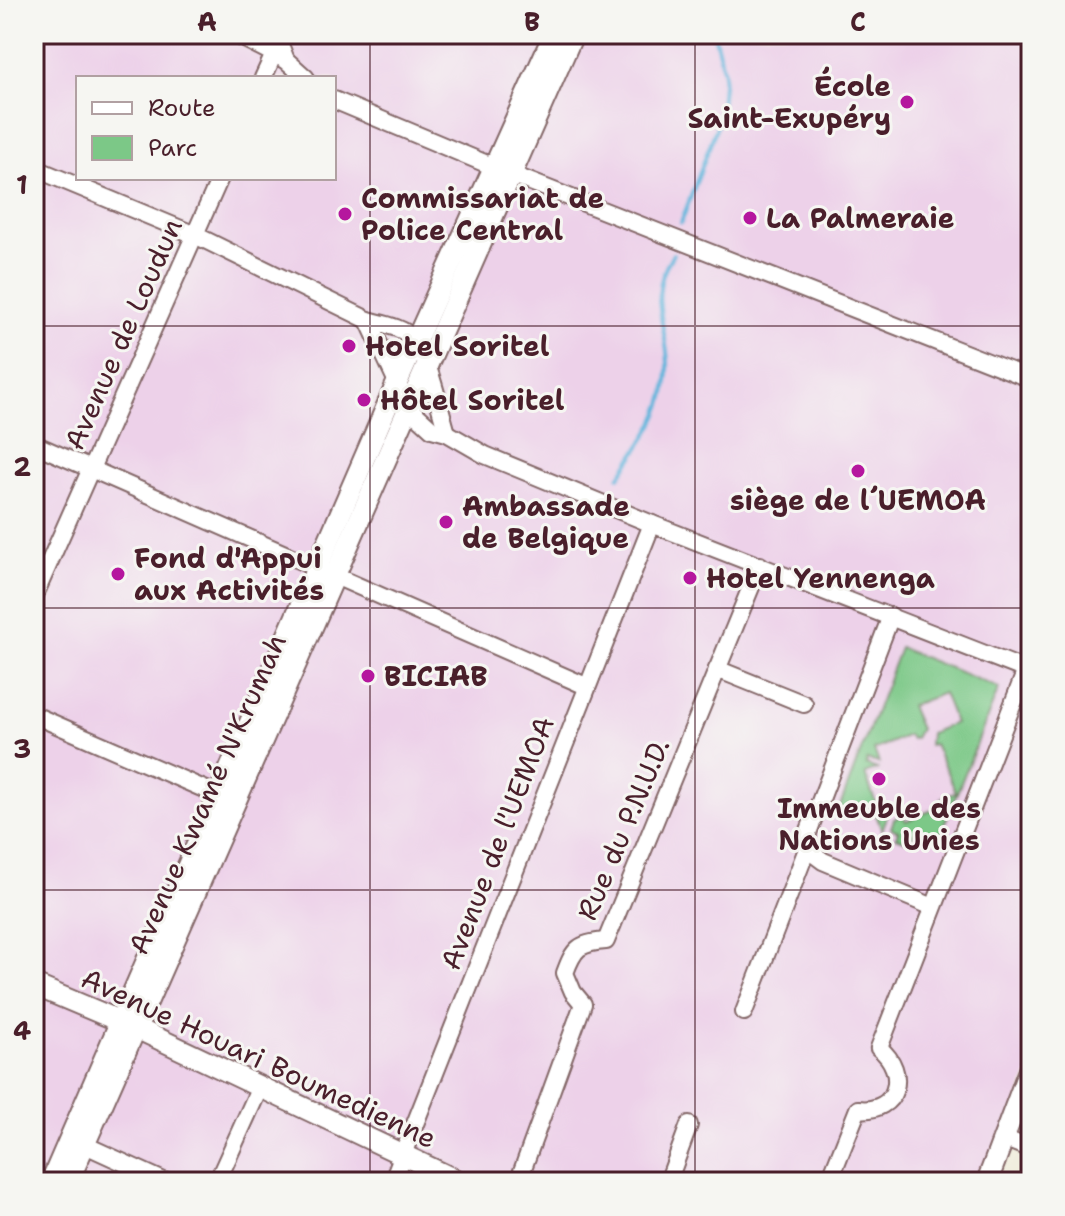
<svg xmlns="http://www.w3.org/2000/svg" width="1065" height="1216" viewBox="0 0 1065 1216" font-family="'Shantell Sans',sans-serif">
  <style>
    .built { fill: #edd1e9; fill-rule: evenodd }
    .green { fill: #7cc887; stroke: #637459; stroke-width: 2 }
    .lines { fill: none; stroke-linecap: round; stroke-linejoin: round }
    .stream { stroke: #60b5dc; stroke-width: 4 }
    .minor-casing { stroke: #846768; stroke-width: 20 }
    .major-casing { stroke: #846768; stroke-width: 24 }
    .minor { stroke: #fff; stroke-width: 16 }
    .major { stroke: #fff; stroke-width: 20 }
    .grid { fill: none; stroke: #4a1f2b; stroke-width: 2; stroke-opacity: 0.55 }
    .poi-dot { fill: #b5179e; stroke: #f6f6f2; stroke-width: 3 }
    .labels { text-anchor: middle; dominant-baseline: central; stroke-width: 6; stroke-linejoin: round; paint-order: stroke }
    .poi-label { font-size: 28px; font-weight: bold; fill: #4a1f2b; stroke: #f6f6f2; text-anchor: start }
    .street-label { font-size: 28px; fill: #4a1f2b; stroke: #f6f6f2 }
    .neatline { fill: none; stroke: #4a1f2b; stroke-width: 3 }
    .grid-label { font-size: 26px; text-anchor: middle; font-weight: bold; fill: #4a1f2b }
  </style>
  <rect width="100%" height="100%" fill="#f6f6f2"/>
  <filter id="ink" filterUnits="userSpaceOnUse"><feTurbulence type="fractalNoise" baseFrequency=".0125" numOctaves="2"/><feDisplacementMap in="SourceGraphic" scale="16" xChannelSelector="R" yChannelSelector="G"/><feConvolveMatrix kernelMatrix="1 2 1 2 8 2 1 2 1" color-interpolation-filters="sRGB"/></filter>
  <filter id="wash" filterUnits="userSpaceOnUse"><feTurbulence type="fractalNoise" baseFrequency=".006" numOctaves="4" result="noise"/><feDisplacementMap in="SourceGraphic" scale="32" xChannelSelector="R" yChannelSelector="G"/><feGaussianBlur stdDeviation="1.8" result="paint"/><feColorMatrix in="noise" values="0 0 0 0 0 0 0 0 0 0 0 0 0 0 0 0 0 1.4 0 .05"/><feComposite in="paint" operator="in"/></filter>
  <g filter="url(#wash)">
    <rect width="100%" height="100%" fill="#f0ecda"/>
    <path class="built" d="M34,34H1031V1065L987,1182H34ZM78,78H334V178H78Z"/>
    <path class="green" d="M900,648L999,688L939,838L916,829L910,842L896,837L898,831L891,828L894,819L903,815L906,821L942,806L940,799L956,792L934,744L929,745L930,733L955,723L943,693L910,706L920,729L915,738L911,739L908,735L874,750L879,763L867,760L866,765L877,769L865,774L877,806L883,804L887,817L882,830L874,810C860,800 846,803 836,817Z"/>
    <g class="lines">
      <g class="stream">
        <polyline points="681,223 720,118 724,73 714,34"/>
        <path d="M619,477C639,447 663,419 667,382C674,334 642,301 673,254"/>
      </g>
    </g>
  </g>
  <g filter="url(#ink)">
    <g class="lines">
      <g class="minor-casing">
        <g id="minor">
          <polyline points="235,34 286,60 306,78"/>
          <polyline points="273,34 279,42 286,60"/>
          <polyline points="263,78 274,54"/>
          <polyline points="334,100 513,175 1031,379"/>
          <path d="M34,168L195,235L368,320C383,324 403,327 414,339C427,352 441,413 447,433"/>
          <polyline points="368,320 409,408 432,429 447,433 485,455 652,524 1031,672"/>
          <polyline points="34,444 586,686"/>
          <polyline points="34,597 220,178"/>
          <polyline points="717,669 804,704"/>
          <polyline points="34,715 227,799"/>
          <polyline points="807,849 823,861 933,907"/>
          <polyline points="744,1012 807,849 808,833 891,616"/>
          <polyline points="1003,1138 1031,1149"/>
          <polyline points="85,1145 166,1182"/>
          <polyline points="217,1182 260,1087"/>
          <polyline points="392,1182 652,524"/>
          <path d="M518,1182L583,1004L573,992L565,973C574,948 579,943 606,941L760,565"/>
          <polyline points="668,1182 689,1125"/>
          <path d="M829,1182L858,1109C898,1114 909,1072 879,1048L1026,670"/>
        </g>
      </g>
      <g class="major-casing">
        <g id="major">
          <polyline points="34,985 136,1028 460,1182"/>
          <polyline points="51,1182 397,383 554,34"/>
          <polyline points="68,1182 573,34"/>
          <polyline points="987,1182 1031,1065"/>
        </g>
      </g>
      <use href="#minor" class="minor"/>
      <use href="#major" class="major"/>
    </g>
  </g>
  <path class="grid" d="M370,34V1182M695,34V1182M34,326H1031M34,608H1031M34,890H1031"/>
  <g class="poi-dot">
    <circle cx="907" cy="102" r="8"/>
    <circle cx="345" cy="214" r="8"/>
    <circle cx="750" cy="218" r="8"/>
    <circle cx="349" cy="346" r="8"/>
    <circle cx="364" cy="400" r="8"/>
    <circle cx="858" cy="471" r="8"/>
    <circle cx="446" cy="522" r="8"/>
    <circle cx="118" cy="574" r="8"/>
    <circle cx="690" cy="578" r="8"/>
    <circle cx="368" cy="676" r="8"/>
    <circle cx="879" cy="779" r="8"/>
  </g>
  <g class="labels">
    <g class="poi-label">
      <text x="891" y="86" text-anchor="end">École<tspan x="891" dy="32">Saint-Exupéry</tspan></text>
      <text x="361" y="198">Commissariat de<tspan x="361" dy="32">Police Central</tspan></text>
      <text x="766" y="218">La Palmeraie</text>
      <text x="365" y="346">Hotel Soritel</text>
      <text x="380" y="400">Hôtel Soritel</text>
      <text x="858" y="500" text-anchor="middle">siège de l´UEMOA</text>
      <text x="462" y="506">Ambassade<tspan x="462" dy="32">de Belgique</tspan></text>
      <text x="134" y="558">Fond d'Appui<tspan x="134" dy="32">aux Activités</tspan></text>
      <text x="706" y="578">Hotel Yennenga</text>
      <text x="384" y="676">BICIAB</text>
      <text x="879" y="808" text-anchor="middle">Immeuble des<tspan x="879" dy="32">Nations Unies</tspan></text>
    </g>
    <g class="street-label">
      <text transform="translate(123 334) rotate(-66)">Avenue de Loudun</text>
      <text transform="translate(207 794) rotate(-66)">Avenue Kwamé N'Krumah</text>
      <text transform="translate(623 829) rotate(-67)">Rue du P.N.U.D.</text>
      <text transform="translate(497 843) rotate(-69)">Avenue de l'UEMOA</text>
      <text transform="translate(259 1058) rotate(25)">Avenue Houari Boumedienne</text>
    </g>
  </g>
  <rect width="1065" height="1216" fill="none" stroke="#f6f6f2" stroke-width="88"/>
  <rect x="76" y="76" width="260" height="104" fill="#f6f6f2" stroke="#b1a0a2" stroke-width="2"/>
  <rect x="92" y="102" width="40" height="12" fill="#ffffff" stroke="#b1a0a2" stroke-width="2"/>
  <text x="148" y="116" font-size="24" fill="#4a1f2b">Route</text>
  <rect x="92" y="136" width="40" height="24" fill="#7cc887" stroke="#b1a0a2" stroke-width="2"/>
  <text x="148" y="156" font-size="24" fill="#4a1f2b">Parc</text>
  <rect x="44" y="44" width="977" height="1128" class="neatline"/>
  <g class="grid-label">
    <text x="207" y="31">A</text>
    <text x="532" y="31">B</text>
    <text x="858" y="31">C</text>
    <text x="22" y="194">1</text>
    <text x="22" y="476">2</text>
    <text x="22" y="758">3</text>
    <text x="22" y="1040">4</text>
  </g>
</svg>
